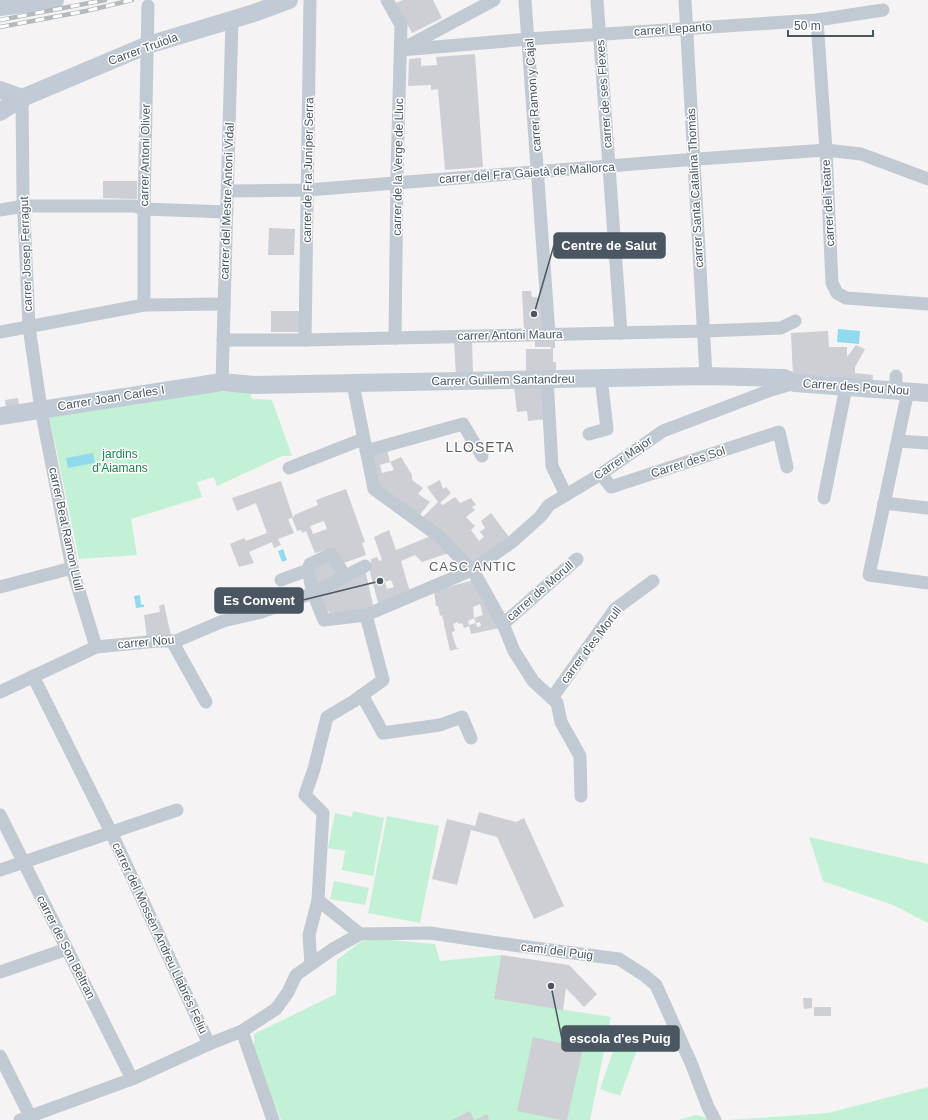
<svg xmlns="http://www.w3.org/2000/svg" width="928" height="1120" viewBox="0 0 928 1120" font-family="Arial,sans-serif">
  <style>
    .green { fill: #c3f1d5 }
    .water { fill: #90daee }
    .building { fill: #cdcfd5; fill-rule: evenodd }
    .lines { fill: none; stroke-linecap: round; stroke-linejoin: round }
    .street { stroke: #c1cad2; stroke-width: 13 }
    .secondary { stroke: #c1cbd6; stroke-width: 18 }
    .rail-casing { stroke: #b5b8bd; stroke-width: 4.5 }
    .rail { stroke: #fff; stroke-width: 3; stroke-dasharray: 9; stroke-linecap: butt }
    .labels { text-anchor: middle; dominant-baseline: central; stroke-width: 3; stroke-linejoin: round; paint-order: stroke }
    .street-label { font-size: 12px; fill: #4a5661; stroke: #fff }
    .park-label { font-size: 12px; fill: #17864f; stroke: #fff }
    .neighbourhood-label { font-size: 13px; letter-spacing: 1px; fill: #5f6368; stroke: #fff }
    .quarter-label { font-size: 14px; letter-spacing: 1px; fill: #5f6368; stroke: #fff }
    .leader { fill: none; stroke: #4a5661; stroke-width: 1.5 }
    .callout-dot { fill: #4a5661; stroke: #fff; stroke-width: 1.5 }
    .callout { fill: #4a5661; stroke: #4a5661; stroke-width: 1.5 }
    .callout-label { font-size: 13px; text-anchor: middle; font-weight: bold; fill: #fff }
  </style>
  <rect width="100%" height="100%" fill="#f5f3f3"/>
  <g class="green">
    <polygon points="250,391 252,399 272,400 292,456 282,456 217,486 214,477 197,482 202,497 131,519 137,555 79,559 49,414 168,393"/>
    <polygon points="353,811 384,818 373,876 342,870 345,851 328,848 335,813 352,817"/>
    <polygon points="387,816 439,826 420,923 368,913"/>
    <polygon points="809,837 928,864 928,923 893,905 823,881"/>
    <polygon points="334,881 369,888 365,905 330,899"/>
    <polygon points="378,939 435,944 440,961 501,955 494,999 611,1017 590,1120 281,1120 254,1053 254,1034 336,994 337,960 360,942"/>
    <polygon points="619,1034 640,1041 620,1096 600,1089"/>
    <polygon points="928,1087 928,1120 729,1120 828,1113"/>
    <polygon points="696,1115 716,1120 678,1120"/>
  </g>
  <g class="water">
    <polygon points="838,329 860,331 859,344 837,342"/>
    <polygon points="93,453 95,463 68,468 66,458"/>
    <polygon points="283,549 287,560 282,562 278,551"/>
    <polygon points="140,595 141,604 144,605 144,607 136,608 134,596"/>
  </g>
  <g class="building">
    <polygon points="403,0 433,0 442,18 412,33 396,3"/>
    <polygon points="475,54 483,167 445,170 438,89 431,90 431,85 408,86 409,59 421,58 421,66 437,65 436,57"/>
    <polygon points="103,181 137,181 137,199 103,198"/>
    <polygon points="269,228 295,229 294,255 268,255"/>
    <polygon points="522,291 531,291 532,297 544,298 545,329 524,330"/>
    <rect x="271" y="311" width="30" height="21"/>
    <polygon points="828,331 829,347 847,347 847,357 856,345 865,349 855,367 855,373 873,375 872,386 840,383 828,376 793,377 791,333"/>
    <polygon points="535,339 555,339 555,348 553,348 553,362 556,362 556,373 526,373 526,349 551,349 551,347 535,347"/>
    <polygon points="454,340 472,340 473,375 456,376"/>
    <polygon points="543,386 546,419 528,421 527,411 517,412 514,387"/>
    <polygon points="18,398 19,406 6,408 5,400"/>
    <path d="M387,449L390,462L401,457L412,475V480L423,488L418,494L430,502L419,516L377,487L371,454ZM390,462L394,470L382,473L380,465Z"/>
    <polygon points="440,480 443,489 446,487 451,493 440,503 443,505 455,497 460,503 471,498 476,505 472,507 475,510 466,517 475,526 471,530 479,541 484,537 480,532 485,528 481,521 491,513 509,537 472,564 421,519 438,502 427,487"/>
    <path d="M281,481L293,517H294V515L318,505L316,500L346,489L365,542L362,543L366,555L341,564L332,548L315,553L306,531L302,533L301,530L297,531L292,518L288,519L294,533L278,539L281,545L274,548L272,542L249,552L254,563L239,567L230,544L244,538L246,541L267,533L256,503L237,511L232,498ZM324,521L327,529L313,534L310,526Z"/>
    <path d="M389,530L396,550L431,536L449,553L422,562L415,555L401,561L410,592L378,603L369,568L371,566V559L377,557L379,561L382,560L374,537ZM391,580L394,587L387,589L385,582Z"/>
    <polygon points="332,558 342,576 316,587 311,571"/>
    <polygon points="365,569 373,605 352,614 332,614 326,610 318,593"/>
    <path d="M477,579L500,628L471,634L469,626L464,628L462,623L458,624V622L453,624L455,631L452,632L454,641L457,648H460L450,651L442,615L440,616L438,606H436L434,591ZM480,604L483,615L474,618L476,623L480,622L481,626L477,627L476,623L469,625L468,621L474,618L473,607Z"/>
    <polygon points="164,604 171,636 147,638 144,615 160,612 159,606"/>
    <polygon points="479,812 516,822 524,818 564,906 534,919 497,837 471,830 457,885 432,879 447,819 475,826"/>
    <polygon points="501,955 569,965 597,994 584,1007 566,988 563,1010 494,999"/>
    <polygon points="803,998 812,998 812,1008 804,1009"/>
    <rect x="814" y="1007" width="17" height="9"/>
    <polygon points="533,1037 583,1048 567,1120 561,1120 517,1111"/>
    <polygon points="470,1111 474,1120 451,1120"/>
    <polygon points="487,1114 489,1120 475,1120"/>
  </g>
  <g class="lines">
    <g class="street">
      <polyline points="387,0 401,25 397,172 395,338"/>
      <polyline points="525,0 549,334"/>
      <polyline points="597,0 621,333"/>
      <polyline points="685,0 706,376"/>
      <polyline points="817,20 826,150 832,283 837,293 846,298 928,304"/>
      <polyline points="406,47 494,0"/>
      <polyline points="401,50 529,39 817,20 883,10"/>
      <polyline points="22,98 23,194 29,327 41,409 72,568 96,647"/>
      <polyline points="227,191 308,190 684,160 826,150 861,154 928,179"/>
      <polyline points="0,210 24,206 134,206 144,209 227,212"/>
      <polyline points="144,305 144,209 148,6"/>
      <polyline points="0,332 144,305 224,304"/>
      <polyline points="223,340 305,340 704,331 781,328 795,321"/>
      <polyline points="305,340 310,0"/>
      <polyline points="547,379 552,466 566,495"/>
      <polyline points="222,382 232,20"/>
      <polyline points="353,384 374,489 440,537 475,574 503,624 514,651 533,681 557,703 561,722 580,756 581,796"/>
      <polyline points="896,390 896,376"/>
      <polyline points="908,391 869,575 928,583"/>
      <polyline points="589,434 607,429 601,378"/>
      <polyline points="898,441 928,443"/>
      <polyline points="366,451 463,424 482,456"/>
      <polyline points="289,468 363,439"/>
      <polyline points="601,474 611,487 779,432 787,467"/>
      <polyline points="824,498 846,387"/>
      <polyline points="884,503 928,508"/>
      <polyline points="345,576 331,554 310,564 308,570 313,593 365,566"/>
      <polyline points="281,580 308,570"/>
      <polyline points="0,587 72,568"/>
      <polyline points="503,624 577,559"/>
      <polyline points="172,641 206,702"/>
      <polyline points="33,676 111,832 209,1044"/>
      <polyline points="0,692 96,647 158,641 176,641 223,621 262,612 313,593 324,620 366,615 472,570 512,542 540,517 549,505 601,474 663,431 771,390 795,383"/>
      <polyline points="362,695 383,733 440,725 462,717 471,738"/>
      <polyline points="552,698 615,609 653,581"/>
      <polyline points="0,815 132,1079"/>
      <polyline points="0,870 177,810"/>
      <polyline points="318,900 360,934"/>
      <polyline points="311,964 309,935 318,900 323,813 305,795 314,769 327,717 354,701 383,680 366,615"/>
      <polyline points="0,972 67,949"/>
      <polyline points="0,1056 32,1120"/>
      <polyline points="20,1120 132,1079 209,1044 242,1031"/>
      <polyline points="273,1120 242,1031 276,1009 288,992 296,975 333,949 360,934 430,933 498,943 619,959 644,975 656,985 691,1063 708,1107 715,1120"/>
    </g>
    <g class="secondary">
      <polyline points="0,7 55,0"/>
      <polyline points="0,90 22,98"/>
      <polyline points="0,112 22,98 148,45 254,13 289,0"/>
      <polyline points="0,416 222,382 254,385 706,376 784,378 795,383 928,393"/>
    </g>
    <g class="rail-casing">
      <g id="rail">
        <polyline points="0,20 105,0"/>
        <polyline points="0,27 86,11 132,0"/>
      </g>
    </g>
    <use href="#rail" class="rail"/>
  </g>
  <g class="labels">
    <g class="street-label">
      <text transform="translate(673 29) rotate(-4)">carrer Lepanto</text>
      <text transform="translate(143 49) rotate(-20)">Carrer Truiola</text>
      <text transform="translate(604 94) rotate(-94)">carrer de ses Flexes</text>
      <text transform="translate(533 95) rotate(-94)">carrer Ramon y Cajal</text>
      <text transform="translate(145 155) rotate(-89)">carrer Antoni Oliver</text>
      <text transform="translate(398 167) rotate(-89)">carrer de la Verge de Lluc</text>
      <text transform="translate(308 170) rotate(-89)">carrer de Fra Juníper Serra</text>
      <text transform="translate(527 173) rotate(-4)">carrer del Fra Gaietà de Mallorca</text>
      <text transform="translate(695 188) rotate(-93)">carrer Santa Catalina Thomàs</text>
      <text transform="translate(227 201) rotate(-88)">carrer del Mestre Antoni Vidal</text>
      <text transform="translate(828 203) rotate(-93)">carrer del Teatre</text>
      <text transform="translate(26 254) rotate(-92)">carrer Josep Ferragut</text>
      <text transform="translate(510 335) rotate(-1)">carrer Antoni Maura</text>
      <text transform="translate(503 380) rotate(-1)">Carrer Guillem Santandreu</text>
      <text transform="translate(856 387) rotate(4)">Carrer des Pou Nou</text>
      <text transform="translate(111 398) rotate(-9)">Carrer Joan Carles I</text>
      <text transform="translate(623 458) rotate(-34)">Carrer Major</text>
      <text transform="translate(688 462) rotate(-18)">Carrer des Sol</text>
      <text transform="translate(66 529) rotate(78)">carrer Beat Ramon Llull</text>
      <text transform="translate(540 591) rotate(-41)">carrer de Morull</text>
      <text transform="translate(146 642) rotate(-5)">carrer Nou</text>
      <text transform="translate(591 645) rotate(-53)">carrer d'es Morull</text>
      <text transform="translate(160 938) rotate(65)">carrer del Mossèn Andreu Llabrés Feliu</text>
      <text transform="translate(66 947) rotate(63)">carrer de Son Beltran</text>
      <text transform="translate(557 951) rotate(7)">camí del Puig</text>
    </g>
    <g class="park-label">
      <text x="120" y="454">jardins<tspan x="120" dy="14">d'Aiamans</tspan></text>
    </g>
    <g class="neighbourhood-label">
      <text x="473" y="566">CASC ANTIC</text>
    </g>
    <g class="quarter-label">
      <text x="480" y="447">LLOSETA</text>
    </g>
  </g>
  <path class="leader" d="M534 314L554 245M380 581L303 600M551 986L562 1039"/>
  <g class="callout-dot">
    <circle cx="534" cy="314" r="4"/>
    <circle cx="380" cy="581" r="4"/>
    <circle cx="551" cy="986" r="4"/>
  </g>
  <g class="callout">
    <rect x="554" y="233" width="111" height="25" rx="4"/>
    <rect x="215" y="588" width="88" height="25" rx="4"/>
    <rect x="562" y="1026" width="117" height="25" rx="4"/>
  </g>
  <g class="callout-label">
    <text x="609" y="250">Centre de Salut</text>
    <text x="259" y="605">Es Convent</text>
    <text x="620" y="1043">escola d'es Puig</text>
  </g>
  <path d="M788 30v6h85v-6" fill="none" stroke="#4a5661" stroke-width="2"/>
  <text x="794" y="30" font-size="12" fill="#4a5661" stroke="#ffffff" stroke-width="3" paint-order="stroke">50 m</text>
</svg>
